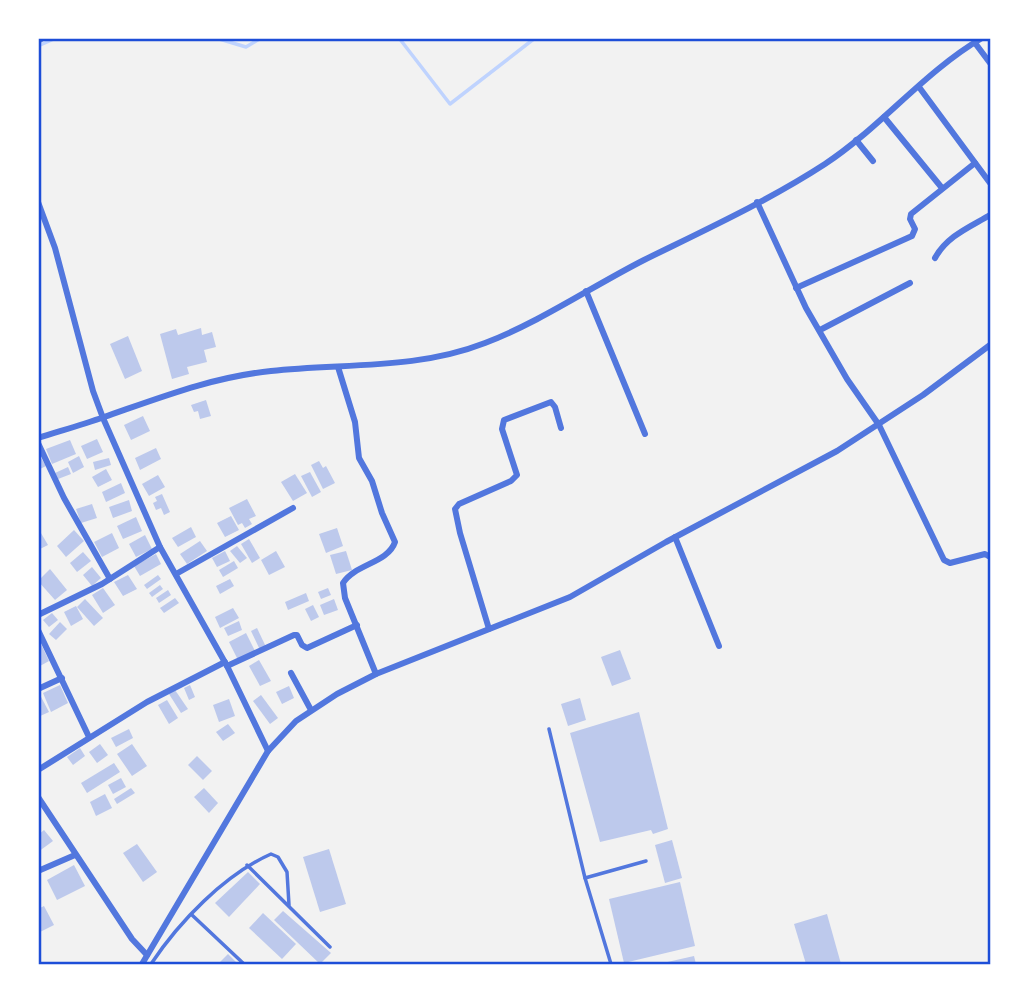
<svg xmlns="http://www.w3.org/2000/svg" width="1029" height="1003" viewBox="0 0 1029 1003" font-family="'PT Sans Narrow',sans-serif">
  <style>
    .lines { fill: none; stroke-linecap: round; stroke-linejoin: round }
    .stream { stroke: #bfd3fe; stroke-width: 3.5 }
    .building { fill: #bdc9ec }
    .service { stroke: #5277de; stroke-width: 3.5 }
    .minor { stroke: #5277de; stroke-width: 6 }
    .neatline { fill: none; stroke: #1d4ed8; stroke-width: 2.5 }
  </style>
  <rect width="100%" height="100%" fill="#f2f2f2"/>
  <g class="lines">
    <g class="stream">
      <polyline points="216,38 246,47 261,38"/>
      <polyline points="399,38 450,104 535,38"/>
      <polyline points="38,46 56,38"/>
    </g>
  </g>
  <g class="building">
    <polygon points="201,328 202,335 212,332 216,347 204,350 207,362 187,367 189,374 172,379 160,334 176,329 178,335"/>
    <polygon points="128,336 142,371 125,379 110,344"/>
    <polygon points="206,400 211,416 200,419 198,411 194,412 191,405"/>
    <polygon points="143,416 150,431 131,440 124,425"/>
    <polygon points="97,439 103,452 87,459 81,446"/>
    <polygon points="70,440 76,454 52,464 46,449"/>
    <polygon points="156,448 161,459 140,470 135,458"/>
    <polygon points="38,453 46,466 38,470"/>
    <polygon points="79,456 84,467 73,473 68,462"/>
    <polygon points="109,458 111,465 95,470 93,462"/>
    <polygon points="319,461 323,468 326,466 335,483 323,489 311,465"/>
    <polygon points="68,467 71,474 58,479 55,473"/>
    <polygon points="106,469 112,480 98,487 92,477"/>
    <polygon points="310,472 321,492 312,497 301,476"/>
    <polygon points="295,474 307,493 293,501 281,482"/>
    <polygon points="158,475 165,487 149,496 142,484"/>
    <polygon points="121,483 125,493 106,502 102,492"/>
    <polygon points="162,494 170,512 164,515 161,508 156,510 153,503 157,501 155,497"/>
    <polygon points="247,499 256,516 249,519 252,524 245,528 242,523 238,525 229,508"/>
    <polygon points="129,500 132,511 113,518 109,507"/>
    <polygon points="92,504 97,518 81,523 76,509"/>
    <polygon points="231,516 239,530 225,537 217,523"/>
    <polygon points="136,517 142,531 123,539 117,526"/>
    <polygon points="191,527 196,537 178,547 172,538"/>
    <polygon points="38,528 48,545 38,550"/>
    <polygon points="337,528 343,546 326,553 319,534"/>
    <polygon points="74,530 84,541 66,557 57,546"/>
    <polygon points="112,533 119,548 102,557 94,542"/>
    <polygon points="145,535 152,549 136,557 129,544"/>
    <polygon points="249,539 260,558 252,563 241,544"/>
    <polygon points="200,541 207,551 187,564 180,554"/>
    <polygon points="237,546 247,558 240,563 230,551"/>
    <polygon points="225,551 230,561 217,567 212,558"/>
    <polygon points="276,551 285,567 269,575 261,560"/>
    <polygon points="346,551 352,570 336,574 330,555"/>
    <polygon points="83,552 91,561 77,572 70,563"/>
    <polygon points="156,554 161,564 140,576 134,566"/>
    <polygon points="234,561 238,568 223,577 219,570"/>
    <polygon points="92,567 101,578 92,586 83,575"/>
    <polygon points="50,569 67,590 55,600 38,581"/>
    <polygon points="128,575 137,589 123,596 114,582"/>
    <polygon points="158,575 161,579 147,589 144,585"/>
    <polygon points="230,579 234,586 220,594 216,586"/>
    <polygon points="160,585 163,589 152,597 149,593"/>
    <polygon points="103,588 115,605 103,613 92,595"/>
    <polygon points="328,588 331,595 321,599 318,592"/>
    <polygon points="168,590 171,595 159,603 156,598"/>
    <polygon points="306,593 309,601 288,610 285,602"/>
    <polygon points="175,598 179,603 164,613 160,608"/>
    <polygon points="85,599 103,618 94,626 77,607"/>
    <polygon points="334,599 338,610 324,615 320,605"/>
    <polygon points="313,605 319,617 311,621 305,609"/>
    <polygon points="76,606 83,619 71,626 64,612"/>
    <polygon points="233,608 239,618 220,628 215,617"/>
    <polygon points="52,613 58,620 49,627 43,620"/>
    <polygon points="239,621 242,630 228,636 224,628"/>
    <polygon points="60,622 67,629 56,640 49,634"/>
    <polygon points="257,628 266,647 260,650 251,631"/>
    <polygon points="246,633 255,651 238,660 229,642"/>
    <polygon points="41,644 49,661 40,666 38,645"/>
    <polygon points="620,650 631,679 612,686 601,657"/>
    <polygon points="259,660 271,681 260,686 249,666"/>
    <polygon points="60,685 68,703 51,712 43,693"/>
    <polygon points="190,685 195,697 189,700 184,688"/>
    <polygon points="289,686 294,698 282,704 276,692"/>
    <polygon points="175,690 188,709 181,713 169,694"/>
    <polygon points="38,691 49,712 38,717"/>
    <polygon points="261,695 278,718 270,724 253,701"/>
    <polygon points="580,698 586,720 568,726 561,704"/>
    <polygon points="229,699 235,716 219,722 213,705"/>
    <polygon points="167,700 178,718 169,724 158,705"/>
    <polygon points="639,712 668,829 653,834 651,830 600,842 570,733"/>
    <polygon points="228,724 235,733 223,741 216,732"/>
    <polygon points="129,729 133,738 116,747 111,738"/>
    <polygon points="100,744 108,755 97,763 89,752"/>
    <polygon points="132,744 147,766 132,776 117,754"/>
    <polygon points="80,748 85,756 73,765 67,757"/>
    <polygon points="197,756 212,771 203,780 188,765"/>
    <polygon points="114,763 120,772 87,793 81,783"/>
    <polygon points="121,778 126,787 113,794 108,785"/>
    <polygon points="131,788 135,793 117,804 114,799"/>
    <polygon points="204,788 218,803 209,813 194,797"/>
    <polygon points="105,794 112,808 96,816 90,802"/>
    <polygon points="44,830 53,841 38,852 38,835"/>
    <polygon points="672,840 682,878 665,883 655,845"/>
    <polygon points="137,844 157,872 143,882 123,853"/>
    <polygon points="329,849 346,904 320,912 303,857"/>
    <polygon points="74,865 85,886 57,900 47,880"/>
    <polygon points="248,872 260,884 229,917 215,903"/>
    <polygon points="680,882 695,946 624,963 609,899"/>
    <polygon points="44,906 54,925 38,933 38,909"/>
    <polygon points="283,911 331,953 320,964 274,920"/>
    <polygon points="263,913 296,944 282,959 249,928"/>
    <polygon points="827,914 841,964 806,964 794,924"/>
    <polygon points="228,954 238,964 218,964"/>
    <polygon points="694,956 696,964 663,964 663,963"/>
  </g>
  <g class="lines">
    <g class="service">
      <polyline points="549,729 585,878 611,964"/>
      <polyline points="247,865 330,947"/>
      <polyline points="585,878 646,861"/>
      <polyline points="192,915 244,964"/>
      <path d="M151,964C179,922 224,875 271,854L278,857L287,872L289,905"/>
    </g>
    <g class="minor">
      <polyline points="38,41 43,38"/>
      <polyline points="975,43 990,63"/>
      <polyline points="919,87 990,183"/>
      <polyline points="884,117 942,188"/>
      <polyline points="856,140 873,161"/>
      <polyline points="38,202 55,248 93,391 103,418 160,547 227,666 268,751"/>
      <polyline points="757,202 806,308 847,379 879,425 944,560 950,563 985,554 990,557"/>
      <path d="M935,258C947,236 970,227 990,215"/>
      <polyline points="796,288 912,236 915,229 910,219 911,214 975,163"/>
      <polyline points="586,291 645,434"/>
      <polyline points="820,330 910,283"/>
      <path d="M338,367L355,422L359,458L372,481L382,513L395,542C388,563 355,564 343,583L345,598L376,674"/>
      <path d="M38,438C60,431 82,425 104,417C159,398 212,377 271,371C343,363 416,370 485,343C540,322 591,287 644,260C705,230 768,201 825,164C881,127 924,72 982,38"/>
      <polyline points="38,443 64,498 110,579"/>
      <polyline points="675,537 719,646"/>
      <polyline points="176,574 293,508"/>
      <polyline points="38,615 102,584 160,547"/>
      <polyline points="489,629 460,533 455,509 459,504 511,481 517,475 502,429 504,420 551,402 555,407 561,428"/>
      <polyline points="38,630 89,737"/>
      <polyline points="227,666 294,635 297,635 302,645 307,648 357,625"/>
      <polyline points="291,673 311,710"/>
      <polyline points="38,689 62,678"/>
      <polyline points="38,770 147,702 225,662"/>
      <polyline points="38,797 132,939 147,955"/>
      <polyline points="38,871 75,855"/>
      <polyline points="142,964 268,751 296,721 337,694 376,674 570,597 666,542 837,451 923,395 990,345"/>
    </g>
  </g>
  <rect width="1029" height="1003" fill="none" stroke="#ffffff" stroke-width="80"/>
  <rect x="40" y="40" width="949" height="923" class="neatline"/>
</svg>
